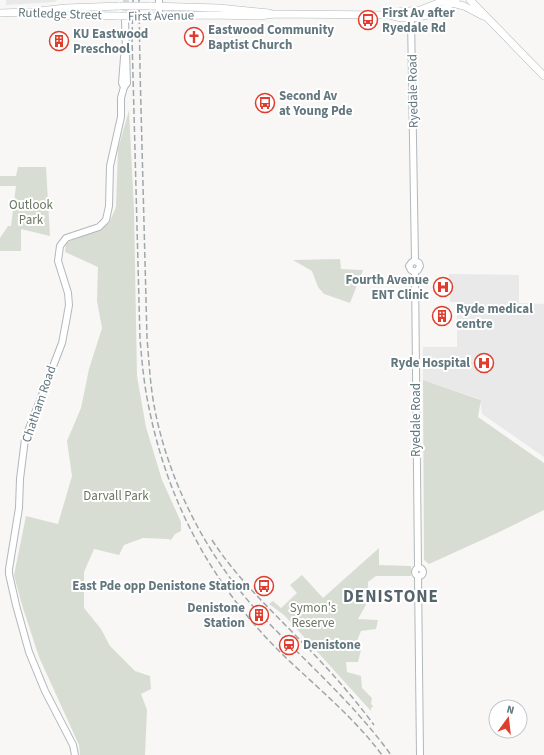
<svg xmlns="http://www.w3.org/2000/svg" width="544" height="755" viewBox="0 0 544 755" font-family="'Source Sans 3',sans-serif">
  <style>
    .built { fill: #e8e9e8 }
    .green { fill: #d8ddd4 }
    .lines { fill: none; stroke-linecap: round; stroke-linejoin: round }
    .secondary-tunnel { stroke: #d3d7d8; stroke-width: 6; stroke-dasharray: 6 3; stroke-linecap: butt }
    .secondary-casing { stroke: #b1b8bb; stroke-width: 8 }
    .primary-casing { stroke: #b2b8bb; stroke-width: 8 }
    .secondary { stroke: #fff; stroke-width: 6 }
    .primary { stroke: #fff; stroke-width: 7 }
    .rail { stroke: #9ea7ab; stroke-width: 1.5; stroke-dasharray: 6 3; stroke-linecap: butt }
    .primary-bridge-casing { stroke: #b2b8bb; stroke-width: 8; stroke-linecap: butt }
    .primary-bridge { stroke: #fff; stroke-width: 7 }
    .labels { text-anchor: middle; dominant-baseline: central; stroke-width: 4; stroke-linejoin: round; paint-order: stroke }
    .poi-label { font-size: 13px; font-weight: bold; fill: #63777f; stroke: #fff; text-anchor: start }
    .street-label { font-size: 13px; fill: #63777f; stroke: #fff }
    .park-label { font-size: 13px; fill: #697862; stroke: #fff }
    .district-label { font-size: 17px; font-weight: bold; letter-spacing: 1px; fill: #55646b; stroke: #fff }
  </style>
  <rect width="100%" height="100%" fill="#f8f7f5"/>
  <g class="built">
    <polygon points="6,0 57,0 55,2 6,5"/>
    <polygon points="449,274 519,275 519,303 544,304 544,457 482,414 480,399 423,380 423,347 457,347 457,302 450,302"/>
  </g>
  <g class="green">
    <polygon points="129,110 134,209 137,376 146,427 162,480 181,522 181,531 175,534 171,540 168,539 143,538 124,545 119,555 94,549 84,572 84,608 101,629 110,646 135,671 150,676 151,689 141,694 147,710 145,755 80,755 79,745 39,657 22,605 14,575 26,516 58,524 72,476 67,441 81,408 89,369 102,328 97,301 98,267 65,252 66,243 109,223 116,207 118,149"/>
    <polygon points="18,167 46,167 50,236 21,229 21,251 0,251 0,238 8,226 11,226 16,186 0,186 0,176 16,176"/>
    <polygon points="340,259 341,269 363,270 350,303 324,294 318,287 312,271 293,260"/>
    <polygon points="423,380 481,400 478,417 544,463 544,510 495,534 429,564 424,560"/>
    <polygon points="379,548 379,565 411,566 411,576 376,576 368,582 368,601 358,619 378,620 376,629 361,631 356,643 361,650 358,662 346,662 347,672 361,676 362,688 372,698 371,704 373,706 372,708 371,707 371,711 284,615 269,604 273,601 281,608 297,593 290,585 302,575 323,598"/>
  </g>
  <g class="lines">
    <polyline class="secondary-tunnel" points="125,20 126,0"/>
    <g class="secondary-casing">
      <g id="secondary">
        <polyline points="159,16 159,0"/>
        <polyline points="411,18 415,261"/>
        <polyline points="124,57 122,83 124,87"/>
        <polyline points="415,261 412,262 409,266 411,270 415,272"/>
        <polyline points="415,261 419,263 420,266 418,270 415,272"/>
        <polyline points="415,272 418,568"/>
        <circle cx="419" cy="572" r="4"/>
        <polyline points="418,576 420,755"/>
        <polyline points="75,755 73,745 45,691 29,652 16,605 9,574 9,569 19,508 20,479 25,439 62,343 66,322 69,305 68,293 58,261 60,246 66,238 99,227 106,220 109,206 110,166 121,117 121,98 124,87 127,83 125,20"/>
      </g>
    </g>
    <g class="primary-casing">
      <g id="primary">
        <polyline points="470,0 544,76"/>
        <polyline points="452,3 464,6 483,16"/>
        <polyline points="150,6 219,8 269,13"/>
        <polyline points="39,11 66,8 120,6"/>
        <polyline points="0,13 29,12 48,15 119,16"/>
        <polyline points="390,15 397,12 420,10 446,0"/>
        <path d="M150,16L211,15L259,16L275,14L390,15C410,23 440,14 456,0"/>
      </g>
    </g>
    <use href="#secondary" class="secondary"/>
    <use href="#primary" class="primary"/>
    <g class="rail">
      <path d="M133,0L132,38L140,339C142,362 144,385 149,408C168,503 212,584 280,652C315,686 353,716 382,755"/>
      <path d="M139,0L140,70L147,338C149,361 150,383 154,405C167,477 203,549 251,604C297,655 351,699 391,755"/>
      <path d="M212,540C236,577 268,607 298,638C325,665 351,694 374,725"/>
    </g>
    <g class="primary-bridge-casing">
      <g id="primary-bridge">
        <polyline points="120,6 150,6"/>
        <polyline points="119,16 150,16"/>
      </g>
    </g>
    <use href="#primary-bridge" class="primary-bridge"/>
  </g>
  <defs>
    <g id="bus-ring" transform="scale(1)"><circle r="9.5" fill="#fff" stroke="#df3d2e" stroke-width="1.5"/><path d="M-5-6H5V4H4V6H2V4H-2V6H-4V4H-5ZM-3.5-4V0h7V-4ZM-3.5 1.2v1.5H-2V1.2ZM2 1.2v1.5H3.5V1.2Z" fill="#df3d2e"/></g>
    <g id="church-ring" transform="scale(1)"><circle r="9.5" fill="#fff" stroke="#df3d2e" stroke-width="1.5"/><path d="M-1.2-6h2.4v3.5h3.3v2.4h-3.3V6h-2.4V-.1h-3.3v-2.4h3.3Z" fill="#df3d2e"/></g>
    <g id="building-ring" transform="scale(1)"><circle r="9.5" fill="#fff" stroke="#df3d2e" stroke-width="1.5"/><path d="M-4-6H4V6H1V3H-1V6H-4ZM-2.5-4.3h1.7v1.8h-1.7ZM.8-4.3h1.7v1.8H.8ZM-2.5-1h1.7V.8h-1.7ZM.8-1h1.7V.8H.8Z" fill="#df3d2e"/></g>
    <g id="hospital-ring" transform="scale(1)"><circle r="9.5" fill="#fff" stroke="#df3d2e" stroke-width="1.5"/><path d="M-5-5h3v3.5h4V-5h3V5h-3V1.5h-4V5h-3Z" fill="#df3d2e"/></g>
    <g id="station-ring" transform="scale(1)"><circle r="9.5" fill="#fff" stroke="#df3d2e" stroke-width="1.5"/><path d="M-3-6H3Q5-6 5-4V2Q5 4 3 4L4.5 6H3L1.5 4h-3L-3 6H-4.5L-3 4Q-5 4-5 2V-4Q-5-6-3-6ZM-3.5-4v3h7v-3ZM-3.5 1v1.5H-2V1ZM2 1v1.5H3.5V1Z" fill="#df3d2e"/></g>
  </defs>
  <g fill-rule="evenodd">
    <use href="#bus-ring" x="368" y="20"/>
    <use href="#church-ring" x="194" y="37"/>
    <use href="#building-ring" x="59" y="41"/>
    <use href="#bus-ring" x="265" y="103"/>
    <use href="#hospital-ring" x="443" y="287"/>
    <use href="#building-ring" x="442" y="316"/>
    <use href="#hospital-ring" x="484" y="363"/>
    <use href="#bus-ring" x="264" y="586"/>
    <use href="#building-ring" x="259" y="615"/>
    <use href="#station-ring" x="289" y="645"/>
  </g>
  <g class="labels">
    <g class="poi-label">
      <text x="382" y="13">First Av after<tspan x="382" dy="15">Ryedale Rd</tspan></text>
      <text x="208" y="30">Eastwood Community<tspan x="208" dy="15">Baptist Church</tspan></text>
      <text x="73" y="34">KU Eastwood<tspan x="73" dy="15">Preschool</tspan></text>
      <text x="279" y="96">Second Av<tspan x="279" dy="15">at Young Pde</tspan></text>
      <text x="429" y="280" text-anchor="end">Fourth Avenue<tspan x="429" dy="15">ENT Clinic</tspan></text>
      <text x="456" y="309">Ryde medical<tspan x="456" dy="15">centre</tspan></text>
      <text x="470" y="363" text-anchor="end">Ryde Hospital</text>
      <text x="250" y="586" text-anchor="end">East Pde opp Denistone Station</text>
      <text x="245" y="608" text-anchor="end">Denistone<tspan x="245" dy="15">Station</tspan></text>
      <text x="303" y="645">Denistone</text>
    </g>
    <g class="street-label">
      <text transform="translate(60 14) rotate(2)">Rutledge Street</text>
      <text transform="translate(161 16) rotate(-1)">First Avenue</text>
      <text transform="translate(413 91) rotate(-91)">Ryedale Road</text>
      <text transform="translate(39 404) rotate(-71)">Chatham Road</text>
      <text transform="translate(416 420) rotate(-90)">Ryedale Road</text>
    </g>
    <g class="park-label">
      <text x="31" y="205">Outlook<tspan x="31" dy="15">Park</tspan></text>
      <text x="116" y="496">Darvall Park</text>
      <text x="313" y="608">Symon's<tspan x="313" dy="15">Reserve</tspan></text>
    </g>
    <g class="district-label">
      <text x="391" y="597">DENISTONE</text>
    </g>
  </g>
  <g transform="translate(508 719) rotate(15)"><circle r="19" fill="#ffffff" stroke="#c1c9cc"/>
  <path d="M0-3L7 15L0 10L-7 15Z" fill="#df3d2e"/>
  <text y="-6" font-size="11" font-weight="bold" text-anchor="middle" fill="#63777f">N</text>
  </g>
</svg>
